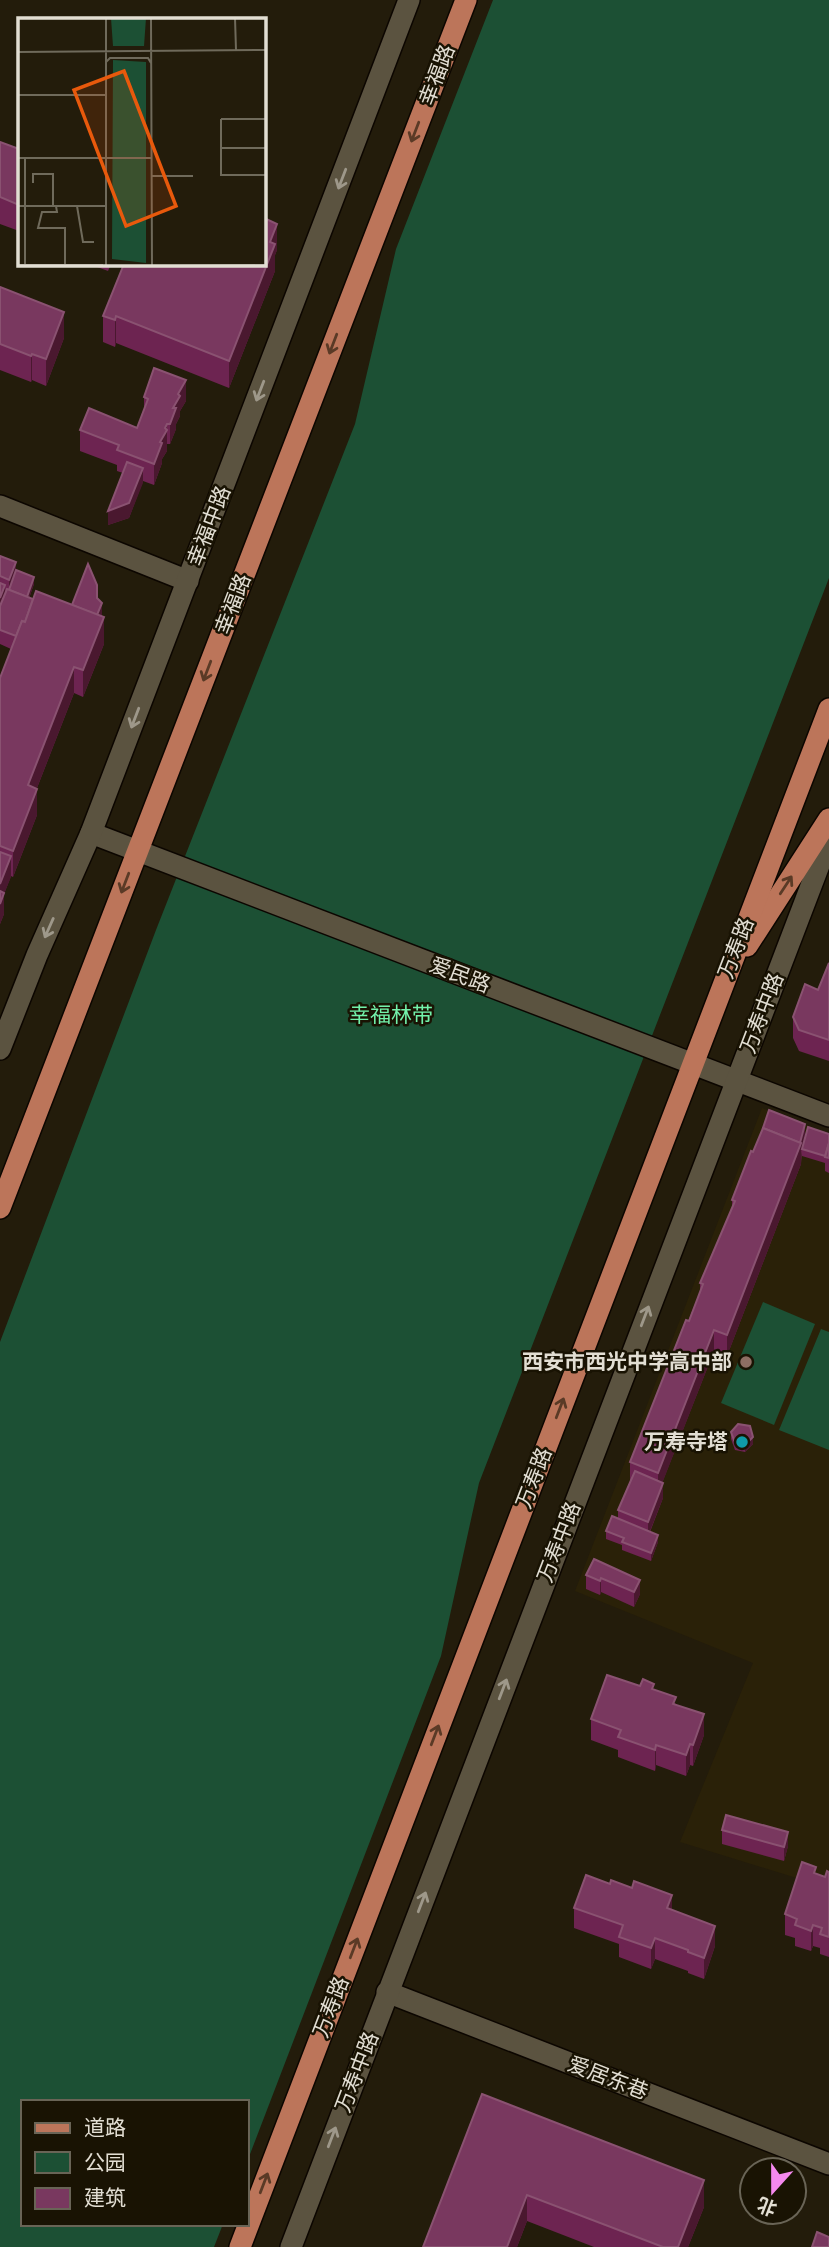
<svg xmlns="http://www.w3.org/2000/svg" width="829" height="2247" viewBox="0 0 829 2247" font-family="Jost,'Noto Sans SC',sans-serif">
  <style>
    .built { fill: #2a2108 }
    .green { fill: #1c5034 }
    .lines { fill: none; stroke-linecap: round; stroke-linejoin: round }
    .street-casing { stroke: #0c0600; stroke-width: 24 }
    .secondary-casing { stroke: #0c0600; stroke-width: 24 }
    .primary-casing { stroke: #0c0600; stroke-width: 24 }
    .street { stroke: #5b5340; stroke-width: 21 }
    .secondary { stroke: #5b5340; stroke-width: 21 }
    .primary { stroke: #bc755a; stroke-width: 21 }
    .wall { fill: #6d2451 }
    .shaded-wall { fill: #4a182f }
    .building { fill: #79385f; stroke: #8a5271; stroke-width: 2 }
    .oneway { stroke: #5a3a26 }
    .oneway2 { stroke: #9e988a }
    .education-dot { fill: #8d6e63; stroke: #191303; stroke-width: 2.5 }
    .culture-dot { fill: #0f9aa8; stroke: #191303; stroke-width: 2.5 }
    .labels { text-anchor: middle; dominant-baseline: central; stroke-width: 5; stroke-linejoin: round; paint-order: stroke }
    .street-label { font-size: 21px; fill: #e2ded3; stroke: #191303 }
    .park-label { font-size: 21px; fill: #73f2ab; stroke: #191303 }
    .poi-label { font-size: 21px; font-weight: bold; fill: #e2ded3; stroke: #191303; text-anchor: end }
    .inset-road { fill: none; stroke: #6f6a5b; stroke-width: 2 }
    .view { fill: #e8590c; fill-opacity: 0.15; stroke: #e8590c; stroke-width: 3.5 }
    .inset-edge { fill: none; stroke: #e2ded3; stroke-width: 3.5 }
  </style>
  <rect width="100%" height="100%" fill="#231c0b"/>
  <polygon class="built" points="762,1108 829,1134 829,1888 680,1842 753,1663 575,1591"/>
  <g class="green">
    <polygon points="493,0 829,0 829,578 479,1483 441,1656 247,2162 247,2102 23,2102 23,2224 223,2224 214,2247 0,2247 0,1342 156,930 355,424 396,249"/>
    <polygon points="763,1302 815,1324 774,1425 721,1403"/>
    <polygon points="821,1329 829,1332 829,1450 779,1430"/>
  </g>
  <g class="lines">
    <g class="street-casing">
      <g id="street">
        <polyline points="0,506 188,581"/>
        <polyline points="387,1992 829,2164"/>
      </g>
    </g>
    <g class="secondary-casing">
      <g id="secondary">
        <polyline points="91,833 829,1116"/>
        <polyline points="0,1049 37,955 91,833 409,0"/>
        <polyline points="291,2247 829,839"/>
      </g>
    </g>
    <g class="primary-casing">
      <g id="primary">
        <polyline points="747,946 829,819"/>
        <polyline points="0,1208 466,0"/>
        <polyline points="240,2247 829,709"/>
      </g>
    </g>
    <use href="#street" class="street"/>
    <use href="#secondary" class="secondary"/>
    <use href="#primary" class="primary"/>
  </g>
  <g class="wall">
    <polygon points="0,142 19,149 19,231 0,224"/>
    <polygon points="277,250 275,255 275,271 229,388 116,343 115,347 103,342 103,316"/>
    <polygon points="89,264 111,264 108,271"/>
    <polygon points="0,287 64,338 46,386 32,380 31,382 0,370"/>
    <polygon points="144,397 186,401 180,411 180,416 176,424 176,429 170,444 167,444 167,451 162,459 162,463 154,485 143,481 129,518 108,525 123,473 117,471 117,465 80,451 80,430 137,428 144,411"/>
    <polygon points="0,556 16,571 34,584 29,598 72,605 97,598 102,617 104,644 83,697 74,693 37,788 37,815 13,877 11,876 4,894 4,914 0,924 0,678 11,649 0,644"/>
    <polygon points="829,963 829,1061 799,1051 793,1038 793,1017 818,990"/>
    <polygon points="829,1134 829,1173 825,1171 825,1163 802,1156 802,1150 801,1164 727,1356 714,1351 662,1483 663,1498 650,1532 658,1542 651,1561 622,1550 622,1545 606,1539 606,1531 618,1519 618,1510 630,1482 630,1462 700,1292 700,1283 732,1208 732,1200 753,1152 805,1137"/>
    <polygon points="731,1432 753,1444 745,1452 735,1450 731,1439"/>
    <polygon points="594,1559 640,1594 634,1607 601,1592 600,1595 586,1589 586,1575"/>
    <polygon points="640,1686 654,1689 676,1704 704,1735 693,1766 690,1765 686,1776 656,1765 655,1771 618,1757 618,1750 591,1740 591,1719"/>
    <polygon points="722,1830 788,1846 784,1861 722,1844"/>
    <polygon points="829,1872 829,1957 820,1954 820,1948 813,1946 811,1951 795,1946 795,1938 785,1935 785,1914 816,1874 825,1877"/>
    <polygon points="574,1908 672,1910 715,1946 704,1979 688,1973 688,1971 655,1959 651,1969 619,1957 619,1944 574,1928"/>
    <polygon points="482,2094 704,2207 688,2247 594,2247 527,2221 517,2247 423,2247"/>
  </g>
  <g class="shaded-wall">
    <polygon points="277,224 277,250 275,255 275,271 229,388 229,361"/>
    <polygon points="64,312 64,338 46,386 46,359"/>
    <polygon points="116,316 116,343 115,347 115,320"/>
    <polygon points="32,354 32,380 31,382 31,356"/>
    <polygon points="186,380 186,401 180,411 180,416 176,424 176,429 170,444 170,424 173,408 178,394"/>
    <polygon points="167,424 167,451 162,459 162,463 154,485 154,464 160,442"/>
    <polygon points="143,468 143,483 129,518 108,525 108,511"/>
    <polygon points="16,562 16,577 9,594 9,580"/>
    <polygon points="34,577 34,584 25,610 25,602"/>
    <polygon points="5,585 5,605 0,618 0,598"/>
    <polygon points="102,603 102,617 94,622"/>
    <polygon points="104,617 104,644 83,697 83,670"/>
    <polygon points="74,667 74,693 28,811 28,785"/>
    <polygon points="37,789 37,815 13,877 13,851"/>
    <polygon points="11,856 11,877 4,894 4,914 0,924 0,884"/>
    <polygon points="805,1124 805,1138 801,1151 801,1164 727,1356 727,1335 799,1143"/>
    <polygon points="714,1330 714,1351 658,1494 658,1473"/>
    <polygon points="753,1437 753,1444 745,1452 745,1445"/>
    <polygon points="663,1483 663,1498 648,1536 648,1522"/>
    <polygon points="658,1535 658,1542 651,1561 651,1553"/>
    <polygon points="601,1578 601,1592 600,1595 600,1581"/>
    <polygon points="640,1580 640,1594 634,1607 634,1592"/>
    <polygon points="704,1714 704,1735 693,1766 693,1745"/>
    <polygon points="690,1744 690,1765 686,1776 686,1755"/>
    <polygon points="656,1745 656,1765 655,1771 655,1750"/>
    <polygon points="788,1832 788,1846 784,1861 784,1847"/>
    <polygon points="672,1895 672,1915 667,1908"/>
    <polygon points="813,1925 813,1946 811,1951 811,1931"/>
    <polygon points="715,1926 715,1946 704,1979 704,1958"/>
    <polygon points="655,1938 655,1959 651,1969 651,1948"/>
    <polygon points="704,2180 704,2207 688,2247 678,2247"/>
    <polygon points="527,2195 527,2221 517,2247 507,2247"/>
  </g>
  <g class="building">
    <polygon points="0,142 19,149 19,205 0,197"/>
    <polygon points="264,218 277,224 270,242 275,244 229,361 116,316 115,320 103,316 124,264 264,264"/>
    <polygon points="0,287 64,312 46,359 32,354 31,356 0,344"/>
    <polygon points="154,368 186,380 178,394 180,396 173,408 176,408 170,424 167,424 165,428 167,430 160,442 162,443 154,464 117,450 119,445 80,430 89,408 137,428 148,399 144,397"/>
    <polygon points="127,462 143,468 129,503 108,511"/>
    <polygon points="0,556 16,562 9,580 0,576"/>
    <polygon points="88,564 97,585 97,598 102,603 97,615 72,605"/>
    <polygon points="16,570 34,577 27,597 9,590"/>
    <polygon points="0,583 5,585 0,598"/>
    <polygon points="7,589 33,599 25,622 22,621 16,636 0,630 0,606"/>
    <polygon points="36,591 104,617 83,670 74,667 28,785 37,789 13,851 0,846 0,678 22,621 25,622"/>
    <polygon points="0,852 11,856 0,884"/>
    <polygon points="0,891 4,893 0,904"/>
    <polygon points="829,963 829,1040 799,1030 793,1017 805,984 818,990"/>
    <polygon points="769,1110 805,1124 800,1143 763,1128"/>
    <polygon points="808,1127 829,1134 829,1143 825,1156 802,1149"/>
    <polygon points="763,1128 801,1143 727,1335 714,1330 658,1473 630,1462 686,1320 689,1321 703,1284 700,1283 735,1201 732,1200 751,1151 753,1152"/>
    <polygon points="829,1143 829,1158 825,1157"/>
    <polygon points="738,1424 750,1426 753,1437 745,1445 735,1443 731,1432"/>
    <polygon points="635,1471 663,1483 648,1522 618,1510"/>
    <polygon points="612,1516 658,1535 651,1553 622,1542 624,1538 606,1531"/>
    <polygon points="594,1559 640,1580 634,1592 601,1578 600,1581 586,1575"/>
    <polygon points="607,1675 640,1686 643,1679 654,1684 652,1689 676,1697 673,1704 704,1714 693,1745 690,1744 686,1755 656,1745 655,1750 618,1737 621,1730 591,1719"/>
    <polygon points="726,1815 788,1832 784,1847 722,1830"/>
    <polygon points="802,1862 816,1867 814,1873 825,1877 827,1871 829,1872 829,1937 820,1934 822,1928 813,1925 811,1931 795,1925 797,1919 785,1914"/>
    <polygon points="586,1875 610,1884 611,1880 632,1888 634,1881 672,1895 667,1908 715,1926 704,1958 688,1952 688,1950 655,1938 651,1948 619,1937 623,1925 574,1908"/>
    <polygon points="482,2094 704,2180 678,2247 663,2247 527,2195 507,2247 423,2247"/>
    <polygon points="817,2232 829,2237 829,2247 812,2247"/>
  </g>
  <defs><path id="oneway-shaft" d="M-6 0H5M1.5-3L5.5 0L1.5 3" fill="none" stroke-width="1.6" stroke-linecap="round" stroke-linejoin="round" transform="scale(1.75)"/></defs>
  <g class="oneway">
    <use href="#oneway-shaft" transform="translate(415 132) rotate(111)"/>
    <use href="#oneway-shaft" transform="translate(333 344) rotate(111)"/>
    <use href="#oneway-shaft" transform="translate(207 671) rotate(111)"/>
    <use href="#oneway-shaft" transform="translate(125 883) rotate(111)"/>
    <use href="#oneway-shaft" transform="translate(786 885) rotate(-57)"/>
    <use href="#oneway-shaft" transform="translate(560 1408) rotate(-69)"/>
    <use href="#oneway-shaft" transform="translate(435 1735) rotate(-69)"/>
    <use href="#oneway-shaft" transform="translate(354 1948) rotate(-69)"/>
    <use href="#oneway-shaft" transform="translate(264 2183) rotate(-69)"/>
  </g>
  <g class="oneway2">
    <use href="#oneway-shaft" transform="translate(342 179) rotate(111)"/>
    <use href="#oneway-shaft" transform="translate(260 391) rotate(111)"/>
    <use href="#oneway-shaft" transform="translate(135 718) rotate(111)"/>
    <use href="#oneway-shaft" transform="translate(49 928) rotate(114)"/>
    <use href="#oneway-shaft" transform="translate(645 1316) rotate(-69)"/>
    <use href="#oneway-shaft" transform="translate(503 1689) rotate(-69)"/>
    <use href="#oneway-shaft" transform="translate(422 1902) rotate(-69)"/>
    <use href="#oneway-shaft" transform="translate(332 2137) rotate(-69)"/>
  </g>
  <circle class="education-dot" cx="746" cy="1362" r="7"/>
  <circle class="culture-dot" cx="742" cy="1442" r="7"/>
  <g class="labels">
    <g class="street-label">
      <text transform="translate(437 75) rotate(-69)">幸福路</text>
      <text transform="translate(209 526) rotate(-69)">幸福中路</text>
      <text transform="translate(233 604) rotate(-69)">幸福路</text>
      <text transform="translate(736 948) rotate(-69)">万寿路</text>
      <text transform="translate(460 975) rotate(21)">爱民路</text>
      <text transform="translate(762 1013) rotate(-69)">万寿中路</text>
      <text transform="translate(534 1478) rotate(-69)">万寿路</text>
      <text transform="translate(559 1542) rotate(-69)">万寿中路</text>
      <text transform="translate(331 2007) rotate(-69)">万寿路</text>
      <text transform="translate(357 2072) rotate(-69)">万寿中路</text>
      <text transform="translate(608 2078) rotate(21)">爱居东巷</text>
    </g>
    <g class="park-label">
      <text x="391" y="1015">幸福林带</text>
    </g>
    <g class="poi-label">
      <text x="732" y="1362">西安市西光中学高中部</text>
      <text x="728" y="1442">万寿寺塔</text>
    </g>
  </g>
  <g transform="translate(18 18)">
    <rect width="248" height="248" fill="#231c0b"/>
    <path d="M93,0H128L126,28H95ZM95,42L128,44V245L94,241Z" fill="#1c5034"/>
    <path class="inset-road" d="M133,0L134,248M217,0L218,32M0,34L249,32M88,44L92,40H130L133,45M0,77H88M203,101V130H249M203,101H249M203,130V157H249M0,140H133M133,158H175M15,165V156H35V188M0,188H88M38,188L39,194H24L20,210H47V247M59,188L65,224H76M0,247H85M7,248V140M83,248H157M88,248V0M155,248L249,247"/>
    <path class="view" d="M106,53L158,188L108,208L56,72Z"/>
    <rect width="248" height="248" class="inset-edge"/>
  </g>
  <rect x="21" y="2100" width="228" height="126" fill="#191303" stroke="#696456" stroke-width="2"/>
  <rect x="35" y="2123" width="35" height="10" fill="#bc755a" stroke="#696456" stroke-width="2"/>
  <text x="84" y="2135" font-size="21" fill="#e2ded3">道路</text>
  <rect x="35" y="2152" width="35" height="21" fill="#1c5034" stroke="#696456" stroke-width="2"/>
  <text x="84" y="2170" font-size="21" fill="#e2ded3">公园</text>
  <rect x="35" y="2188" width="35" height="21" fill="#79385f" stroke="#696456" stroke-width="2"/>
  <text x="84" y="2205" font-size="21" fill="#e2ded3">建筑</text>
  <g transform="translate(773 2191) rotate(201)"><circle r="33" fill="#191303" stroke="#696456" stroke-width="2"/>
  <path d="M0-5L12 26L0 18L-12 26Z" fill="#f589ef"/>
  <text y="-10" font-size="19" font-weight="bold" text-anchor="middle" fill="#e2ded3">北</text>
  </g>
</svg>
